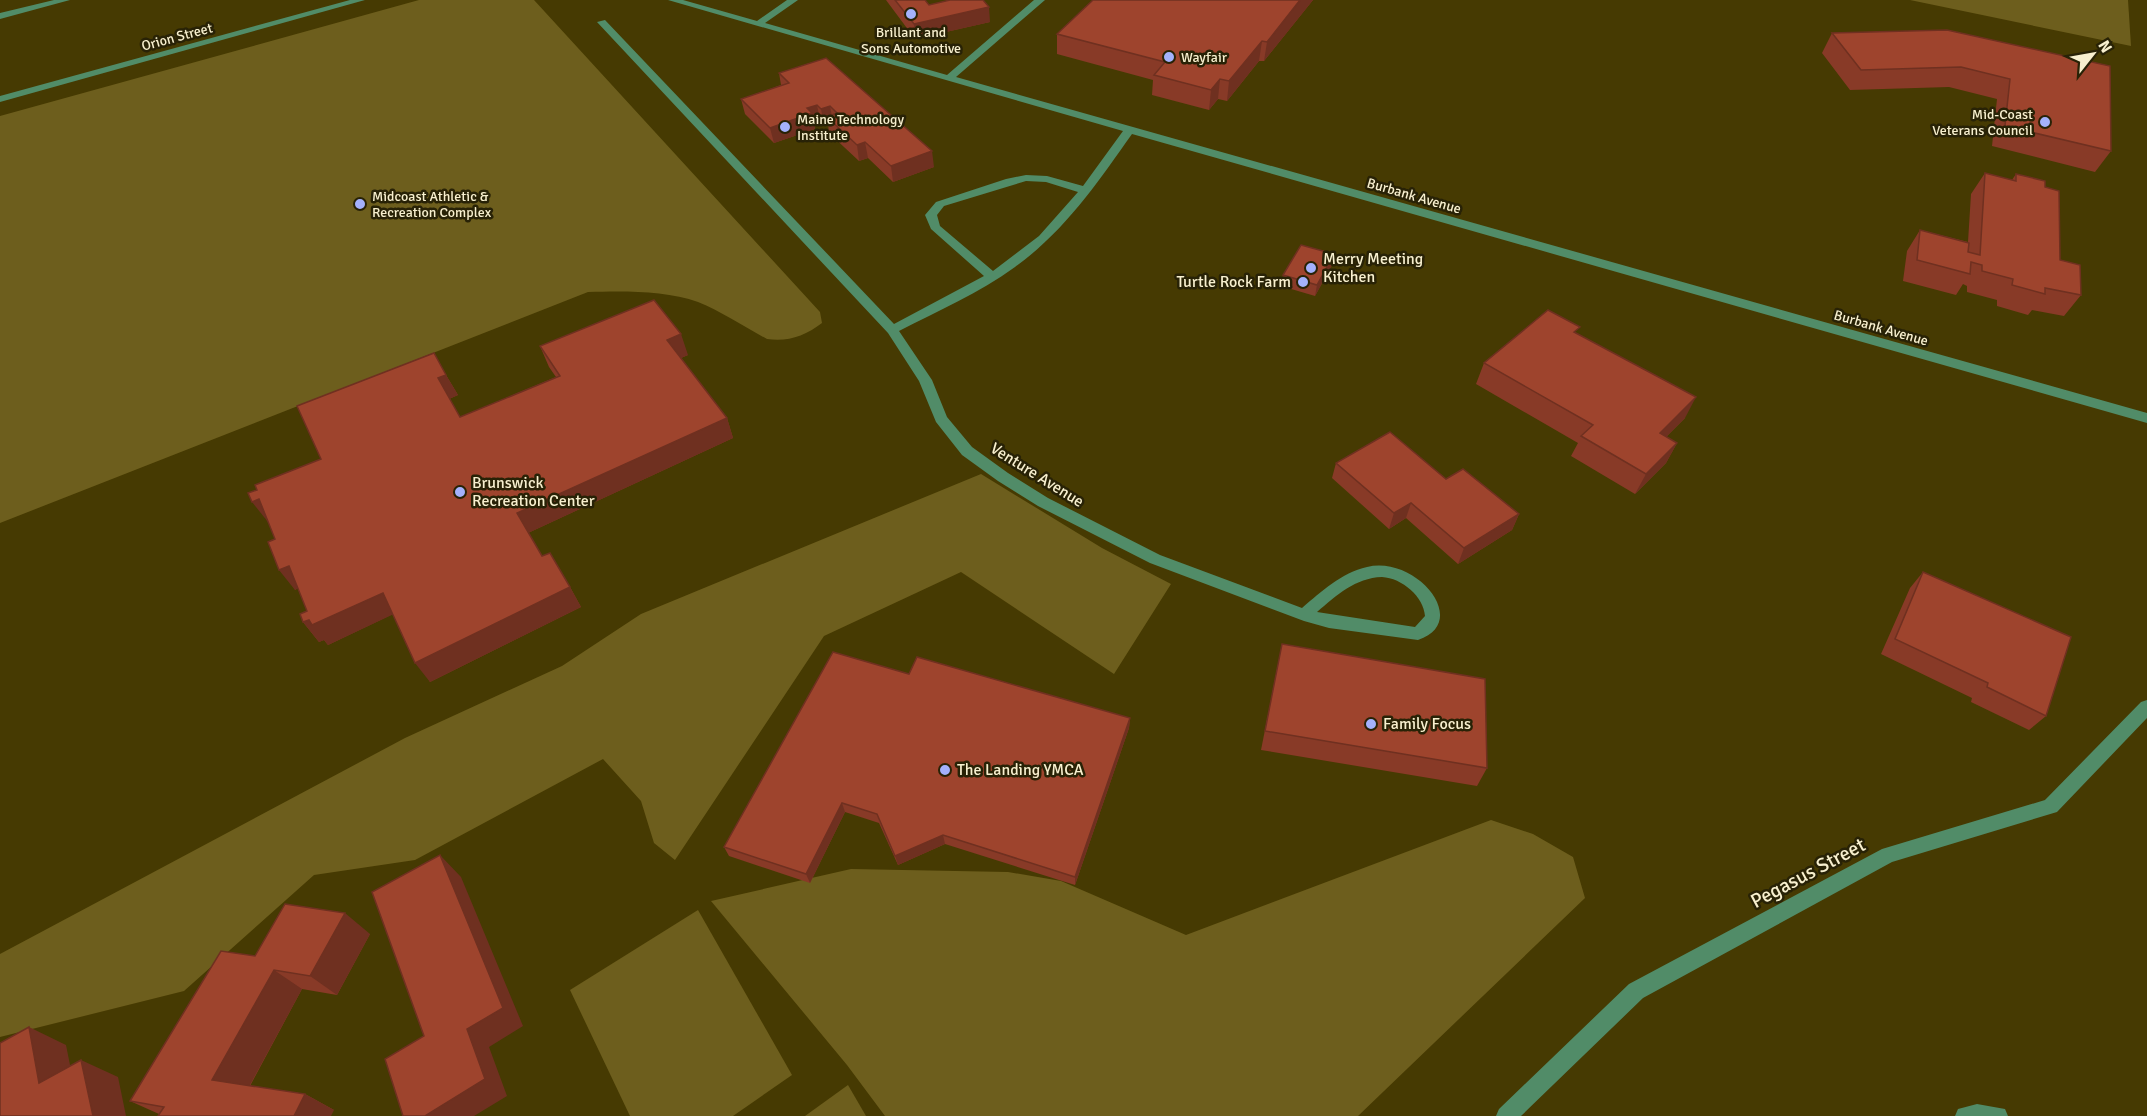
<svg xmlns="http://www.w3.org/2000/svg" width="2147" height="1116" viewBox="0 0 2147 1116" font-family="Signika,sans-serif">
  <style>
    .green { fill: #6d5e1d }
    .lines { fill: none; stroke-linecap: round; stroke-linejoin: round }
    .minor { fill: #518c68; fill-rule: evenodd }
    .wall { fill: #883a27 }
    .shaded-wall { fill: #6f3020 }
    .building { fill: #9e442d; stroke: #6f3020; stroke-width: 1.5 }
    .poi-dot { fill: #a4b1fc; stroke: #282206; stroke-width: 2 }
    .labels { text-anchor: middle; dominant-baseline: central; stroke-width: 5; stroke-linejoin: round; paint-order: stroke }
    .far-poi-label { font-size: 14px; fill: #f8f0cf; stroke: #282206; text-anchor: start }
    .far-street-label { font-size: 14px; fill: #f8f0cf; stroke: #282206 }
    .poi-label { font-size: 16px; fill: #f8f0cf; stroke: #282206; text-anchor: start }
    .street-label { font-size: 16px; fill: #f8f0cf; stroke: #282206 }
    .near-street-label { font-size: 20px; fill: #f8f0cf; stroke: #282206 }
  </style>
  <rect width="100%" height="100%" fill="#463a02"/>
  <g class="green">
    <path d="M419,0H534L820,312L822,323C805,336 788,342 767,339C744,327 721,311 698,302C665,290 621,291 588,292L0,523V116Z"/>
    <polygon points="1910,0 2128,0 2131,46"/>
    <polygon points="981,474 1102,548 1171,584 1114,674 961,572 824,636 675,860 654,843 641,801 603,759 415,860 314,875 184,991 0,1037 0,954 405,738 562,666 641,614"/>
    <polygon points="1491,820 1533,834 1573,857 1585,898 1358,1116 885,1116 847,1065 711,901 851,869 1008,872 1061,881 1186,935"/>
    <polygon points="698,910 792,1075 733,1116 630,1116 570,990"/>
    <polygon points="848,1085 866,1116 805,1116"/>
  </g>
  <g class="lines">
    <g class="minor">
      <polygon points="54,0 70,0 0,19 0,13"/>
      <polygon points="350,0 365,0 0,102 0,96"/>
      <path d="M668,0H683L757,21L787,0H798L765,23L947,75L1034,0H1045L956,77L2147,413V423L1132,134C1098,182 1065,231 1015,267C979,293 938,311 899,331L932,380L947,417L972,447L1008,473L1048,498L1160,555L1302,608C1322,591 1341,573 1367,567C1416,555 1472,622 1418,640L1329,628L1304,621L1150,563L1038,506L998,481L962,455L936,422L919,381L888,333L597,22L605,20L894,324L984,276L931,229L925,215L936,202L1006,179L1026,175L1047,176L1083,186L1123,131ZM1026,181L1046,182L1078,192L1039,236L993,271L940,226L937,215L944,206ZM1382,577C1402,578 1424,597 1425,616L1415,627L1317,612C1337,595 1355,578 1382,577Z"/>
      <polygon points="2147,700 2147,718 2057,812 1892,862 1643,998 1521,1116 1496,1116 1499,1109 1629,984 1882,849 2045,800 2141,702"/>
      <polygon points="1977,1104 2005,1109 2008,1116 1955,1116 1958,1109"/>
    </g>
  </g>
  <g class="wall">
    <polygon points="886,0 925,0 929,5 990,22 915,39"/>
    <polygon points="1093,0 1313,0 1264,61 1259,61 1227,101 1218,99 1209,110 1152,95 1153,80 1057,54 1057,34"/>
    <polygon points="1947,30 2111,151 2095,172 1992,146 1997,99 1949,87 1850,90 1822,53 1832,33"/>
    <polygon points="779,73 934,167 893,182 868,158 859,161 829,133 828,124 824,125 820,120 814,123 815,129 774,143 745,114 741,99 781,85"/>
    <polygon points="1985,173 2012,180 2016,174 2045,187 2060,260 2081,295 2064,316 2032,310 2028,315 1997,306 1997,300 1967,292 1967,286 1963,284 1956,295 1903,281 1907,251 1920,230 1968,242 1971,194"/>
    <polygon points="1332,265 1315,296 1281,286 1283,275"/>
    <polygon points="1577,333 1685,418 1666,437 1677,443 1666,463 1635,494 1571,456 1578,443 1476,384 1484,363"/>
    <polygon points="540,346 688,355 681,358 727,418 733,438 528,533 542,556 570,587 581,607 430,682 393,614 328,645 324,640 319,642 303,622 307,611 298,588 295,590 257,490 321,459 446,375 458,395 449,399 460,417 556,377 549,367"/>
    <polygon points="1336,463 1446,479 1519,514 1512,530 1458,564 1406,518 1389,529 1332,478"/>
    <polygon points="1923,572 2046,716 2029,730 1971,702 1972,698 1881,654 1910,588"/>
    <polygon points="1282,644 1487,768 1477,786 1261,750"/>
    <polygon points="909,674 1130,718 1129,728 1075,885 945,844 898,865 879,823 845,812 810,883 729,856 724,847"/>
    <polygon points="370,934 337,995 302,989 250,1086 305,1094 334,1110 159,1114 130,1101 255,956"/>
  </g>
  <g class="shaded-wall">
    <polygon points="1300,0 1313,0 1264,61 1267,42"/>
    <polygon points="989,7 990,22 915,39 914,24"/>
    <polygon points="1262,41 1259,61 1227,101 1229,81"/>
    <polygon points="1220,79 1218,99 1209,110 1211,90"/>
    <polygon points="817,105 820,120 814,123 815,129 774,143 770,128 807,108"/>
    <polygon points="830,106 833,122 827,117 828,124 824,125 821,109"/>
    <polygon points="865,142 868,158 859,161 857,145"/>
    <polygon points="932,151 934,167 893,182 891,166"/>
    <polygon points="1334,254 1332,265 1315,296 1317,285"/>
    <polygon points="681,334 688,355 674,361 667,340"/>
    <polygon points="446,375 458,395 449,399 438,378"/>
    <polygon points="1696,397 1685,418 1649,454 1660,433"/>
    <polygon points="727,418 733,438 528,533 517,513"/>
    <polygon points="1677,443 1666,463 1635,494 1646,474"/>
    <polygon points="259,499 268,522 252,502"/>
    <polygon points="1411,503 1406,518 1389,529 1394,513"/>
    <polygon points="1519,514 1512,530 1458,564 1464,548"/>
    <polygon points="289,566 305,585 295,590 279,570"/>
    <polygon points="570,587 581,607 430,682 415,663"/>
    <polygon points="383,593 398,612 328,645 324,640 319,642 303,622"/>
    <polygon points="1130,718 1129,728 1075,885 1075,877"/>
    <polygon points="842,803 845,812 810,883 806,874"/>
    <polygon points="943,835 945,844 898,865 895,856"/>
    <polygon points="440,855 461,877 523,1026 489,1047 507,1096 474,1116 425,1116"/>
    <polygon points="345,913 370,934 337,995 310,976"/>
    <polygon points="274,970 302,989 244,1096 212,1080"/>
    <polygon points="29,1027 66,1045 77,1100 39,1083"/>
    <polygon points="81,1060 118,1077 126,1116 93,1116"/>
    <polygon points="305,1094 334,1110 331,1116 294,1116"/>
  </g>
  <g class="building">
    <polygon points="895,0 925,0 929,5 950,0 983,0 989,7 914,24"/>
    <polygon points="1093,0 1300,0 1267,42 1262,41 1229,81 1220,79 1211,90 1154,75 1165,62 1057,34"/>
    <polygon points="1947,30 2110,66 2111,151 2005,126 2010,79 1961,67 1861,70 1832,33"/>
    <polygon points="826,58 932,151 891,166 865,142 857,145 827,117 837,113 830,106 821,109 817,105 807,108 812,113 770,128 741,99 789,83 779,73"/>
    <polygon points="1985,173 2016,181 2016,174 2045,181 2045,187 2059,191 2060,260 2080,265 2081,295 2045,288 2045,294 2012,285 2013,279 1982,271 1982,265 1971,262 1970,274 1917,260 1920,230 1969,243 1968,252 1980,255"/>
    <polygon points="1301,245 1334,254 1317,285 1283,275"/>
    <polygon points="654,300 681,334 667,340 727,418 517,513 542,556 550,553 570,587 415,663 383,593 312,625 309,620 303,622 300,614 307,611 289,566 279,570 268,542 275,539 259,499 252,502 248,493 257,490 255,485 321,459 297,406 434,353 446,375 438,378 460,417 560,376 540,346"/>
    <polygon points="1548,310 1580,327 1574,332 1696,397 1660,433 1677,443 1646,474 1581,436 1593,425 1484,363"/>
    <polygon points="1390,432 1446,479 1463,469 1519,514 1464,548 1411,503 1394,513 1336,463"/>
    <polygon points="1923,572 2071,637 2046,716 1987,687 1988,683 1895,639"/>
    <polygon points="1282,644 1485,679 1487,768 1265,731"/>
    <polygon points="833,652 909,674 917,657 1130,718 1075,877 943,835 895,856 877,814 842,803 806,874 724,847"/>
    <polygon points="440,855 503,1008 467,1029 485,1079 425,1116 403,1116 385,1059 424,1036 372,892"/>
    <polygon points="285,904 345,913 310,976 274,970 212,1080 305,1094 294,1116 158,1116 164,1107 130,1101 221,951 255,956"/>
    <polygon points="29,1027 39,1083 81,1060 93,1116 0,1116 0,1043"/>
  </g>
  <g class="poi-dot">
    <circle cx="911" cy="14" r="6"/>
    <circle cx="1169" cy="57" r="6"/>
    <circle cx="2045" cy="122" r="6"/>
    <circle cx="785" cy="127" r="6"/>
    <circle cx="360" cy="204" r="6"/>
    <circle cx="1311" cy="268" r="6"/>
    <circle cx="1303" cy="282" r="6"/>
    <circle cx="460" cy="492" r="6"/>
    <circle cx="1371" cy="724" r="6"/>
    <circle cx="945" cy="770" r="6"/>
  </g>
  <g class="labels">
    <g class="far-poi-label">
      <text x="911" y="32" text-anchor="middle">Brillant and<tspan x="911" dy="16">Sons Automotive</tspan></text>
      <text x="1181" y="57">Wayfair</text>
      <text x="2033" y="114" text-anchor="end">Mid-Coast<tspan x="2033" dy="16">Veterans Council</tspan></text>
      <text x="797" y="119">Maine Technology<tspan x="797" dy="16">Institute</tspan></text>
      <text x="372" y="196">Midcoast Athletic &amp;<tspan x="372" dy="16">Recreation Complex</tspan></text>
    </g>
    <g class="far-street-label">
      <text transform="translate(177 37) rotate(-15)">Orion Street</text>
      <text transform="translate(1414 196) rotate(16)">Burbank Avenue</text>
      <text transform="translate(1881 328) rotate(16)">Burbank Avenue</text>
    </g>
    <g class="poi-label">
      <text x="1323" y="259">Merry Meeting<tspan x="1323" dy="18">Kitchen</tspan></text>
      <text x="1291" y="282" text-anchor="end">Turtle Rock Farm</text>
      <text x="472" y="483">Brunswick<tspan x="472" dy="18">Recreation Center</tspan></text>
      <text x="1383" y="724">Family Focus</text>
      <text x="957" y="770">The Landing YMCA</text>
    </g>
    <g class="street-label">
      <text transform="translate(1037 475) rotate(32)">Venture Avenue</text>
    </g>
    <g class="near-street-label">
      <text transform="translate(1808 873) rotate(-28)">Pegasus Street</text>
    </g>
  </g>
  <g transform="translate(2093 54) rotate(59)" stroke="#282206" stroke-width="4.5" paint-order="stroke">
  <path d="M0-4.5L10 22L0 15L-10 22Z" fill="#f8f0cf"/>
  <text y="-9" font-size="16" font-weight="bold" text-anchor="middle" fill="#f8f0cf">N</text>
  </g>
</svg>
